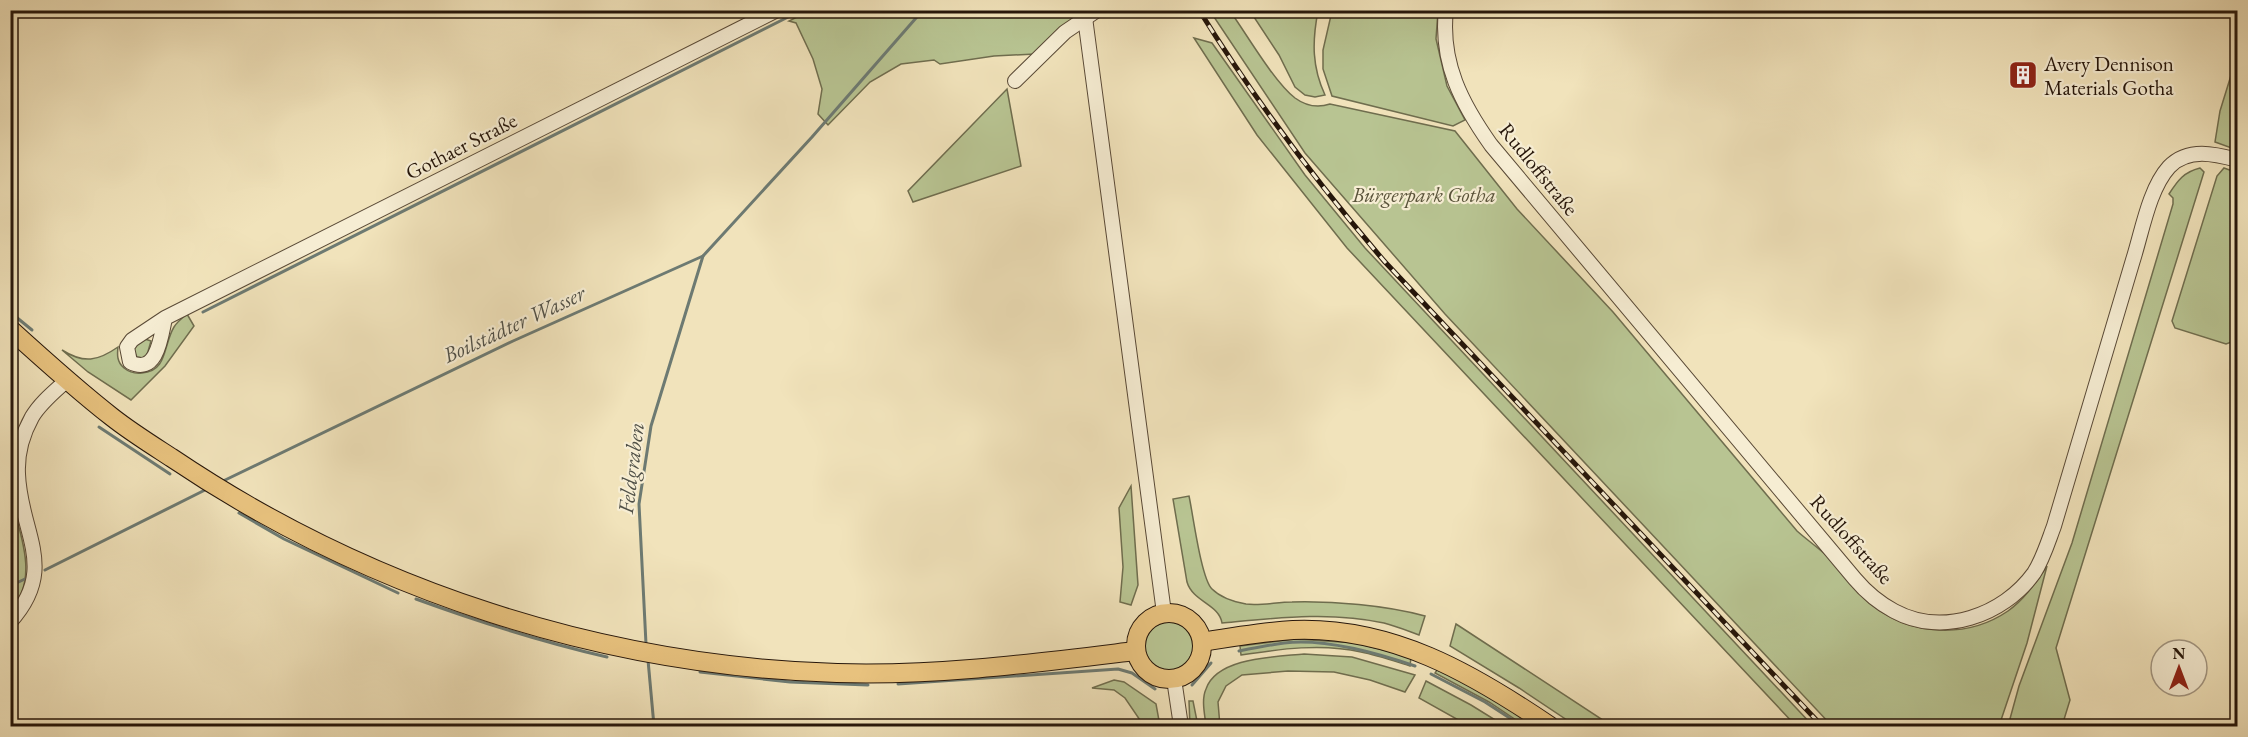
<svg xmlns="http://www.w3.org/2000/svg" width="2248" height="737" viewBox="0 0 2248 737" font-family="'EB Garamond',serif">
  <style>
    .green { fill: #b8c492; stroke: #6f6d4e; stroke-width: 1.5 }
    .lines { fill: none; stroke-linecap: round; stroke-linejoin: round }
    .stream { stroke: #6d7a72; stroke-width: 3 }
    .minor-casing { stroke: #594936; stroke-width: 16 }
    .major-casing { stroke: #26160a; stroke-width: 20 }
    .minor { stroke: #f6edd3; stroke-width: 14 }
    .major { stroke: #e8c27e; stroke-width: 18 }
    .rail-casing { stroke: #26160a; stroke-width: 5 }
    .rail { stroke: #f6edd3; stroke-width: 3; stroke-dasharray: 9; stroke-linecap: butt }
    .labels { text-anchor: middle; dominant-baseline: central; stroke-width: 4.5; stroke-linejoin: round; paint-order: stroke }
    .poi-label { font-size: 21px; fill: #26160a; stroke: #f6edd3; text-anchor: start }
    .street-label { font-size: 21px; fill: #26160a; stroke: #f6edd3 }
    .park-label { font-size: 21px; font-style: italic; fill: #59533a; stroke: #f6edd3 }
    .water-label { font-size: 22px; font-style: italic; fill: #505047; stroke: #f6edd3 }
  </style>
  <rect width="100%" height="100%" fill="#f1e3bb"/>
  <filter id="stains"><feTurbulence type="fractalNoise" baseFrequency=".00333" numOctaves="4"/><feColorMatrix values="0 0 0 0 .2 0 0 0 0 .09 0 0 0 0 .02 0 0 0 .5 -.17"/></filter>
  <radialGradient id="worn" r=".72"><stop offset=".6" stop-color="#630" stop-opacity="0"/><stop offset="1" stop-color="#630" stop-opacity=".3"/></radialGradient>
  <g class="green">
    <polygon points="811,10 1072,10 1073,19 1035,54 994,56 940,64 934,60 901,64 870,82 828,125 818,114 822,89 813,59 796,23 789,21"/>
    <path d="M1210,11H1230C1246,33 1274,82 1295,98C1306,106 1318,108 1330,104L1455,131L1517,209L1613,312L1797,531C1807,540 1819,548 1829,558C1843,573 1855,592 1872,605C1911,636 1967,639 2008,611C2025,599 2036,582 2047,566L2027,643L1999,726H1832L1445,314L1305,153Z"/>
    <path d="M1250,11H1318C1312,42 1312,67 1325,95L1315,97L1305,95L1295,87L1279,55Z"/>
    <polygon points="1332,11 1438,11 1436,39 1447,86 1465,120 1453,126 1332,96 1323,69 1323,50"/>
    <polygon points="1194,38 1212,43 1305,175 1365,248 1813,726 1796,726 1347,248 1257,135"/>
    <polygon points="2237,56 2237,150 2215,142 2220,111"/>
    <polygon points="1007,89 1021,166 913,202 908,191"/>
    <path d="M2200,168L2204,172L2056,648L2070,700L2062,726H2008L2019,686L2072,543L2173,204V198L2169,194C2178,180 2184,172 2200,168Z"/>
    <polygon points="2224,168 2238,173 2237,340 2226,344 2175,328 2172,321 2217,176"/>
    <path d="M187,314L194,326L165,366L131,400L88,372L62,350C84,364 98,361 118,347C117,355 117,362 124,368C129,372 135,374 142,373C168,371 163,345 174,327C177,322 182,318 187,314Z"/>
    <polygon points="145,339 151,341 147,355 144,358 137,357 133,349 135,345"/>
    <polygon points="1131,486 1138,585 1131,605 1120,602 1123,567 1119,508"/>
    <path d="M10,496C20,532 40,580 10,611Z"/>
    <path d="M1189,496C1193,514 1201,578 1212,589C1220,597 1235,602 1246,604C1260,606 1277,602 1292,602C1333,601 1385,605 1425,616L1419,635C1408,631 1396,626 1384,623C1331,611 1275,618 1222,623C1219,604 1193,602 1187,582L1173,499Z"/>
    <circle cx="1169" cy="646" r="24"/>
    <polygon points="1456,624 1612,726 1576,726 1519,688 1450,646"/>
    <path d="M1295,639L1356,643L1411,657L1410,666C1394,661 1377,655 1361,652C1322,643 1280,649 1241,655L1240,646Z"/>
    <path d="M1304,654L1352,657L1415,675L1405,692L1370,680L1334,672L1288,671L1242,675L1226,686L1218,702L1220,726H1206C1205,715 1201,700 1206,689C1217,657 1276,657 1304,654Z"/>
    <path d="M1437,670C1473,679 1507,706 1538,726H1525L1489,702L1435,673Z"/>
    <polygon points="1114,680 1124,682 1156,704 1160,726 1144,726 1125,698 1114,690 1092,688"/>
    <polygon points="1426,681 1471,705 1505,726 1469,726 1419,698"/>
    <polygon points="1189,701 1193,701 1198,726 1190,726"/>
  </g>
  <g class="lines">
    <g class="stream">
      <polyline points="10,312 32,330"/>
      <polyline points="203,312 802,10"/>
      <polyline points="10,346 13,349"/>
      <polyline points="99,427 170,474"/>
      <polyline points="221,482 513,341 703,256 812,137 923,10"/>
      <polyline points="239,513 284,539 398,593"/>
      <polyline points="45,570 207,489"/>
      <polyline points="10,586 25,579"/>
      <path d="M416,599C479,622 542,642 607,657"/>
      <polyline points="646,644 639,504 651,426 703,256"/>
      <path d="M1239,651C1254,648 1269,645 1284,643C1325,638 1377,653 1415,666"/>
      <polyline points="648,660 654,726"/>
      <polyline points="700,672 790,682 868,685"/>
      <polyline points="1431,674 1485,702 1522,726"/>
      <polyline points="898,684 1118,669 1132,673 1155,689"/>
      <polyline points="1192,685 1211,663"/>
    </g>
    <g class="minor-casing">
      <g id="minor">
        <polyline points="1084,10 1164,613"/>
        <path d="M1446,10C1440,63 1462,104 1491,145L1855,579C1866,592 1879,603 1894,611C1942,637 2003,616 2034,573C2043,559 2048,542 2054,526C2080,437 2106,348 2133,260C2142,232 2149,189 2169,167C2188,147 2215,154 2238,160"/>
        <polyline points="1015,81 1065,32 1096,11"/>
        <path d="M165,318C161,337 157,376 130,362L127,347L132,340L165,318L777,10"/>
        <path d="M10,622C59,568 20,533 18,474C17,454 22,435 32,417C40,403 55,391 67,380"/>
        <polyline points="1174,679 1181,726"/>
      </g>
    </g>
    <g class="major-casing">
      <g id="major">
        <path d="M10,329C43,359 76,389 112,417C131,432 152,445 172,458C368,590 601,666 837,673C938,676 1036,663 1135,651"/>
        <circle cx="1169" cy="646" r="33"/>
        <path d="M1202,642C1232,637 1262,632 1293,630C1391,626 1472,673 1550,726"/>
      </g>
    </g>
    <use href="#minor" class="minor"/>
    <use href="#major" class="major"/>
    <g class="rail-casing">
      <path id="rail" d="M1199,10C1255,100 1317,183 1385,262L1822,726"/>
    </g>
    <use href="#rail" class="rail"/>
  </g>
  <defs>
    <g id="building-square" transform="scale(1.5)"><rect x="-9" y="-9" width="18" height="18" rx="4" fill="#8f2418" stroke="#f6edd3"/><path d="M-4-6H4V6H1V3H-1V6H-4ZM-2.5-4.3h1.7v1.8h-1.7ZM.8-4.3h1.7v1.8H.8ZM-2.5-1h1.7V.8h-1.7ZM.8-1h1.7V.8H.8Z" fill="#fff"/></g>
  </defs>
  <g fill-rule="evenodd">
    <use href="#building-square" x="2023" y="75"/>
  </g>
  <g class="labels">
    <g class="poi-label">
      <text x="2044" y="63">Avery Dennison<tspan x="2044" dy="24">Materials Gotha</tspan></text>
    </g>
    <g class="street-label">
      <text transform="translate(461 146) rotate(-27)">Gothaer Straße</text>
      <text transform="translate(1539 169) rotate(51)">Rudloffstraße</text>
      <text transform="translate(1852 539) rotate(48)">Rudloffstraße</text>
    </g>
    <g class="park-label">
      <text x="1424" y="194">Bürgerpark Gotha</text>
    </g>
    <g class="water-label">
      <text transform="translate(514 324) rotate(-25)">Boilstädter Wasser</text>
      <text transform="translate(631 468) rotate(-83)">Feldgraben</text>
    </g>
  </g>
  <rect width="2248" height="737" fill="none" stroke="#f1e3bb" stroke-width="36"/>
  <rect x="12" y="12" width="2224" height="713" fill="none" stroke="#26160a" stroke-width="3"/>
  <rect x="18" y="18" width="2212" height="701" fill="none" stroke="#26160a" stroke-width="1.5"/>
  <g transform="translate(2179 668)"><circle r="28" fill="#f6edd3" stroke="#a39783" stroke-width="1.5"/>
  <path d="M0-4.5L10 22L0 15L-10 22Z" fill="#8f2418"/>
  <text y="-9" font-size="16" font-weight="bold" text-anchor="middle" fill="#26160a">N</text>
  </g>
  <rect width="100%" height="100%" filter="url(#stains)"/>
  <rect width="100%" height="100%" fill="url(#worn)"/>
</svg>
